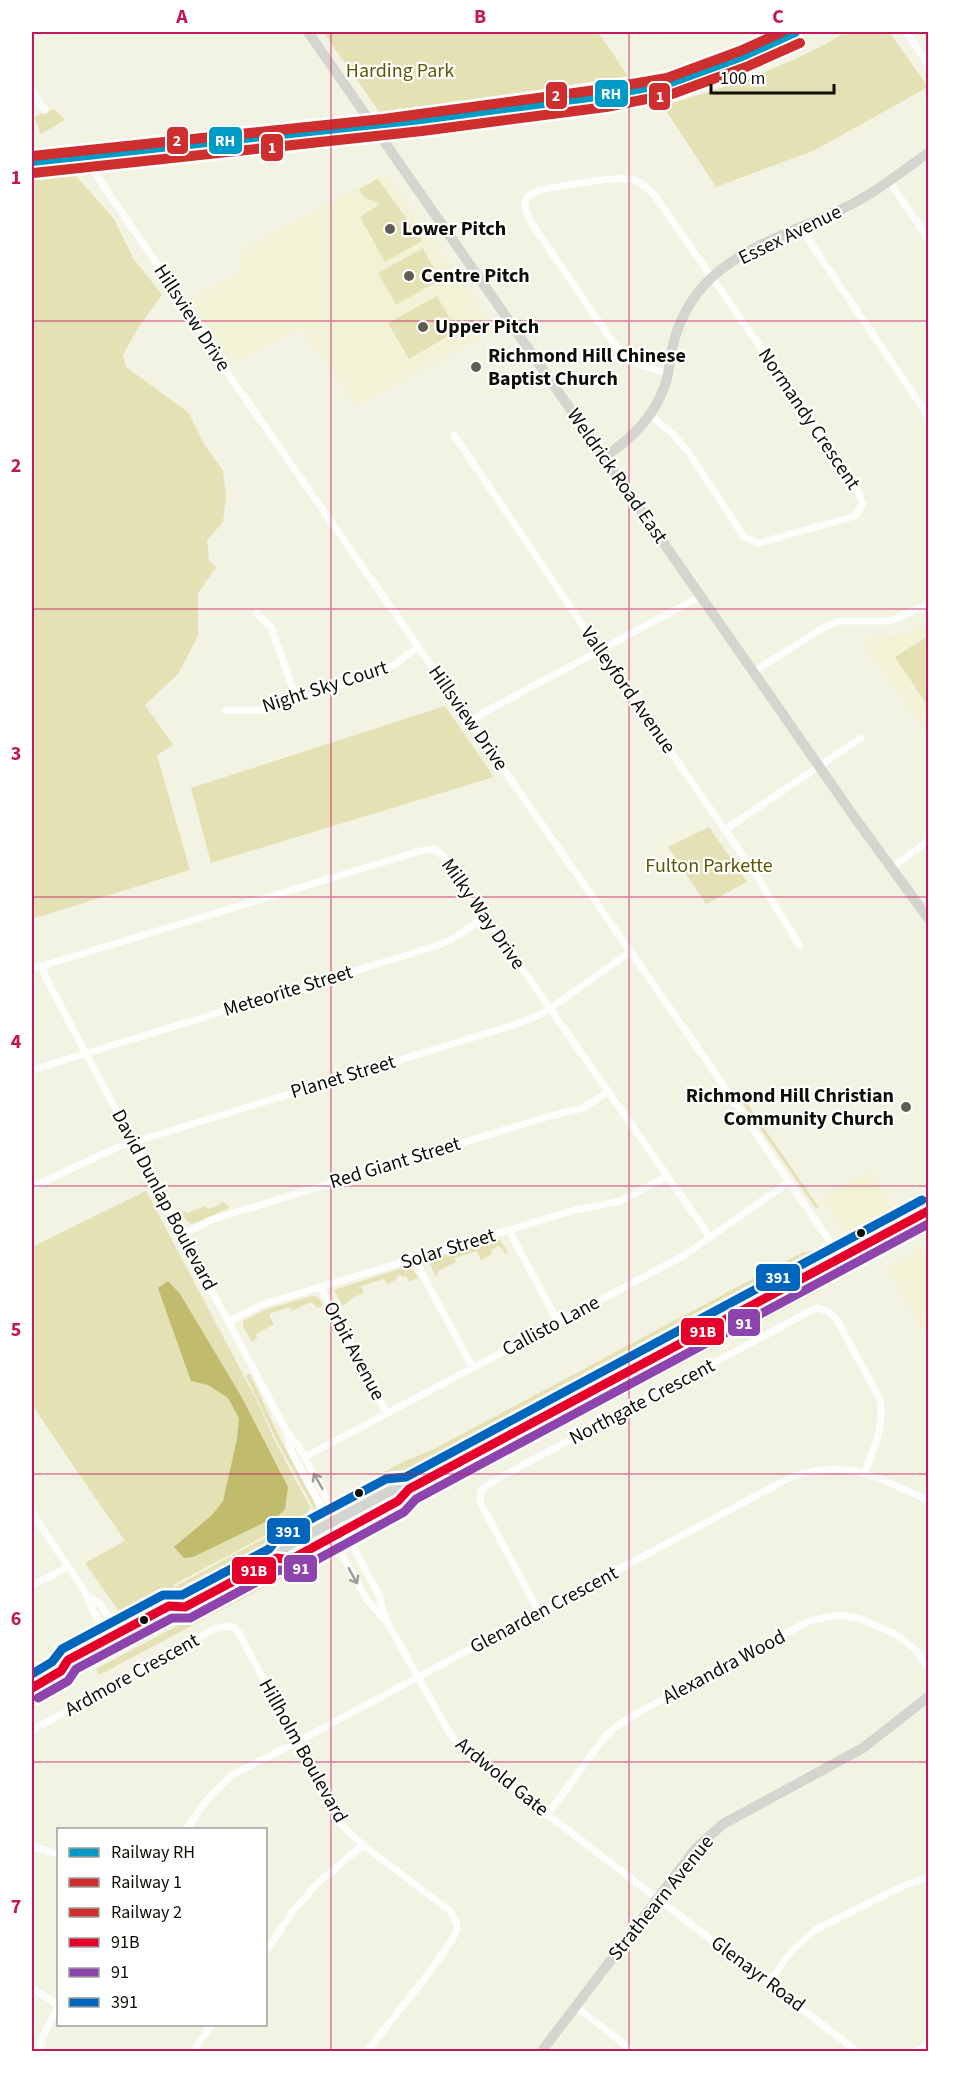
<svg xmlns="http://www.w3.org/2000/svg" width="960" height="2083" viewBox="0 0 960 2083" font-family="'Source Sans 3',sans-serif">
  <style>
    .built { fill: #f2f2d7 }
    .green { fill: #e4e1b4 }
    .water { fill: #c0bb6d }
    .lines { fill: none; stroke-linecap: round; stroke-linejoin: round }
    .street { stroke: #fdfdfb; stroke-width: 7 }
    .secondary { stroke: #d5d5d0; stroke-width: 10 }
    .bus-1-casing { stroke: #fff; stroke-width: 14 }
    .bus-2-casing { stroke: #fff; stroke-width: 14 }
    .bus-3-casing { stroke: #fff; stroke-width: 14 }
    .bus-1 { stroke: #e4002b; stroke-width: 9 }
    .bus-2 { stroke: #8e44ad; stroke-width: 9 }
    .bus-3 { stroke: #0065bd; stroke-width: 9 }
    .rail-1-casing { stroke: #fff; stroke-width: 15 }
    .rail-2-casing { stroke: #fff; stroke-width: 15 }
    .rail-3-casing { stroke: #fff; stroke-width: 15 }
    .rail-1 { stroke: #009ac7; stroke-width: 10 }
    .rail-2 { stroke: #cf2e2f; stroke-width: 10 }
    .rail-3 { stroke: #cf2e2f; stroke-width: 10 }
    .oneway { stroke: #9e9d99 }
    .grid { fill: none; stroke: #c2185b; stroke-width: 1.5; stroke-opacity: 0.55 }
    .poi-dot { fill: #5f5e53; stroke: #fff; stroke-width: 2 }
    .bus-dot { fill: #0f0e06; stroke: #fff; stroke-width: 2 }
    .labels { text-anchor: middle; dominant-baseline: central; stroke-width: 4.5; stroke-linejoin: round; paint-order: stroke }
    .park-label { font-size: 20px; fill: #5d5806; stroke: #fff }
    .poi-label { font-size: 20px; font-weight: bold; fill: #0f0e06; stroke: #fff; text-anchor: start }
    .street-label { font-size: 20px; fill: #0f0e06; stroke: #fff }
    .line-badge { stroke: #fff; stroke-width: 2 }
    .badge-label { font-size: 16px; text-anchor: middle; font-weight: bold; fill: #fff }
    .neatline { fill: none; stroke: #c2185b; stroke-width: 2 }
    .grid-label { font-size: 20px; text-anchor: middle; font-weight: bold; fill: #c2185b }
  </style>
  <rect width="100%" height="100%" fill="#f3f3e3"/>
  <g class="built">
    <polygon points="386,173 495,331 356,405 301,327 233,362 190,300 241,273 239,262 243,250"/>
    <polygon points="928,624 928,736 862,639 902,635"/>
    <polygon points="869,1172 895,1212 850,1236 820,1198"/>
    <polygon points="928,1244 928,1340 888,1266"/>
  </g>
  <g class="green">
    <polygon points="323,32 598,32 628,76 381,114"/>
    <path d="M846,32H889L928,87L815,150L716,187L663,106C726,87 789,67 846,32Z"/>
    <polygon points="54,109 65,120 41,134 34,117"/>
    <polygon points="67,174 77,177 114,219 133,258 162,295 138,328 123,355 126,367 189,413 204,444 223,471 226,497 223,522 207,540 209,560 216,567 198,593 198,636 178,674 145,705 173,745 157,755 190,870 32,919 32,178"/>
    <polygon points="378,179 422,241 385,262 360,217 380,204 365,198 359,189"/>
    <polygon points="423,248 440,280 396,305 378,273"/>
    <polygon points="437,296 457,331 409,359 388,323"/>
    <polygon points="928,636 928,706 895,657"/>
    <polygon points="445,706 494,777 211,863 191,788"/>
    <polygon points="709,827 747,882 706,904 668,847"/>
    <polygon points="740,1093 820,1209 815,1207 739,1098"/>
    <polygon points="146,1191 256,1399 275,1441 310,1507 308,1513 175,1584 171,1596 127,1618 124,1618 85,1563 125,1541 32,1405 32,1247"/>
    <polygon points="220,1201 227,1205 229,1208 192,1224 187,1221 181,1210 188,1213 205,1206 208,1209 221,1204"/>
    <polygon points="499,1239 508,1252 505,1254 502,1248 498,1246 491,1250 492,1254 481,1260 477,1251 454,1258 456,1262 438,1271 436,1277 429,1261 432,1259"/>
    <polygon points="816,1250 818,1252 812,1257 371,1492 349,1502 344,1501 340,1496 403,1462 436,1448 801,1253"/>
    <polygon points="405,1267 413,1270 418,1278 409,1282 406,1276 402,1277 401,1275 396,1277 397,1279 387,1284 384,1279 361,1286 364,1293 354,1297 343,1306 334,1290"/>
    <polygon points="820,1283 823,1289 365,1534 362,1529 368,1524"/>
    <polygon points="312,1296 318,1297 323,1305 318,1308 311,1302 292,1311 290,1307 269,1314 274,1324 256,1334 257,1338 252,1342 243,1326 243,1321 267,1309"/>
    <polygon points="250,1374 281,1440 315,1504 316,1511 314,1509 277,1441 246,1376"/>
    <polygon points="313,1512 308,1523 309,1525 173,1597 176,1586"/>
    <polygon points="296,1567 297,1570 99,1675 96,1669 218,1604"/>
  </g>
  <polygon class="water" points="168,1281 180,1294 241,1396 288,1487 285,1509 278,1516 193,1557 184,1558 174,1547 212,1515 223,1501 237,1439 239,1418 228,1398 208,1385 191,1381 158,1288"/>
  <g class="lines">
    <g class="street">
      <polyline points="906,32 928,64"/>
      <polyline points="32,91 45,110"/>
      <polyline points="97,176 176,292 215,355 706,1060 841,1258"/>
      <polyline points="889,181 928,238"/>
      <polyline points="800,227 928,416"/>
      <path d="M650,415L673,434L689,453L744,537L759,543L855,516L863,504L854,481L655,196C649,190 642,182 633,180C615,175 560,187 539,190C521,198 523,204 530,221L621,354L630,362L667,373"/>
      <polyline points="454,435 605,658 751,867 800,946"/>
      <polyline points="257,614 271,627 297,700"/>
      <polyline points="753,672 826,626 841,621 890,621 928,605"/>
      <polyline points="226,710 262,710 306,697 378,673 395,664 418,647"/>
      <polyline points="471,722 483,713 701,596"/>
      <polyline points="726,829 861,738"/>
      <polyline points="891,868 928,841"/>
      <polyline points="42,966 47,980 288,1434 291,1451 323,1510 332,1537 367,1600 387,1622 449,1732 461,1748 475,1759 858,2052"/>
      <polyline points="32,969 420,851 434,849 444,857 710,1237"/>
      <polyline points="32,1070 436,946 451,940 485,917"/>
      <polyline points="32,1187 118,1147 510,1026 538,1016 551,1008 630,952"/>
      <polyline points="510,1230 515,1242 558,1322"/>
      <polyline points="182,1235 211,1220 550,1116 583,1108 608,1092"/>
      <polyline points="416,1258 421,1272 473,1368"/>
      <polyline points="321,1288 387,1414"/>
      <polyline points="229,1321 264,1304 575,1210 621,1201 667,1176"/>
      <polyline points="288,1434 298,1445 379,1595 386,1620"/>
      <polyline points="305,1457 683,1256 789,1182"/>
      <polyline points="32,1513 87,1595 93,1611 116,1649"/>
      <polyline points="32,1585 69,1567"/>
      <polyline points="87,1595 100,1604 126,1644"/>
      <path d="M539,1612L480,1502L481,1490L497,1479L816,1308L828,1311L837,1320L880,1399C885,1425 874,1450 864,1474"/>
      <path d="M32,1730L146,1668L212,1630L225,1626L234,1628L239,1633L336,1817L347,1830L363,1845L450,1911C454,1917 457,1922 457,1928C455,1945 381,2032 367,2052"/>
      <polyline points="547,1815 604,1738 613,1729 639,1712 809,1621 832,1616 843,1615 861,1619 895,1634 914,1648 928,1667"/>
      <path d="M186,1830L209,1797L232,1775L297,1742L791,1477C804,1473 818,1469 832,1469C865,1468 899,1488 928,1500"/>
      <polyline points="32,1847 58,1854"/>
      <polyline points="266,1951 293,1911 319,1882 363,1845"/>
      <polyline points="769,1982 792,1951 815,1930 903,1886 926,1878 928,1880"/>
      <polyline points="32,1988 58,2005"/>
      <polyline points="574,2005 634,2052"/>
      <polyline points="39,2052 43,2036 58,2007"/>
      <polyline points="193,2052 212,2024"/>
      <polyline points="914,2052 928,2045"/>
    </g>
    <g class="secondary">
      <polyline points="308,32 855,818 928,918"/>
      <path d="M604,457C632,439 654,417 665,385C669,374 670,361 672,349C678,322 691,297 711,278C749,243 799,230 844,208C874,194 901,172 928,153"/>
      <polyline points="277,1558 290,1560 322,1543 398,1501 409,1489 928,1211"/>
      <polyline points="61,1671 74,1672 175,1619 185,1607 277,1558 285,1547 392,1490 409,1489"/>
      <polyline points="32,1688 61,1671 68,1660 169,1606 185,1607"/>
      <polyline points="541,2052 696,1848 723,1824 863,1748 928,1697"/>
    </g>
    <g class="bus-1-casing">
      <polyline id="bus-1" points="32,1688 61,1671 68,1660 169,1606 185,1607 277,1558 290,1560 398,1501 409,1489 928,1211"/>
    </g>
    <g class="bus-2-casing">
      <polyline id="bus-2" points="38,1698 68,1681 76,1669 172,1618 190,1618 279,1570 296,1571 404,1512 416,1499 928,1224"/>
    </g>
    <g class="bus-3-casing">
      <polyline id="bus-3" points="32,1674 52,1662 62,1649 163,1595 182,1595 269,1549 279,1536 386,1479 406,1477 922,1200"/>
    </g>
    <use href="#bus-1" class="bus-1"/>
    <use href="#bus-2" class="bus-2"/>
    <use href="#bus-3" class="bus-3"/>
    <g class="rail-1-casing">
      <polyline id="rail-1" points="32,161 421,119 604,95 668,83 742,56 795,32"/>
    </g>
    <g class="rail-2-casing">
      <polyline id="rail-2" points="33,173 422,131 606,107 672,94 746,67 800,43"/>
    </g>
    <g class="rail-3-casing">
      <polyline id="rail-3" points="32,156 383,119 603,89 667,78 740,51 782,32"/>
    </g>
    <use href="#rail-1" class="rail-1"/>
    <use href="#rail-2" class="rail-2"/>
    <use href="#rail-3" class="rail-3"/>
  </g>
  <defs><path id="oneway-shaft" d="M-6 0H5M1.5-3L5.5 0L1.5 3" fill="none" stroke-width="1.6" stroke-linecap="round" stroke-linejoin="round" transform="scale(1.5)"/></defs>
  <g class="oneway">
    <use href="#oneway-shaft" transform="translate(318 1481) rotate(-119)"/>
    <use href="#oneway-shaft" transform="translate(353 1576) rotate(61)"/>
  </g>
  <path class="grid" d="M331,32V2052M629,32V2052M32,321H928M32,609H928M32,897H928M32,1186H928M32,1474H928M32,1762H928"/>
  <g class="poi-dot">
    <circle cx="390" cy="229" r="6"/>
    <circle cx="409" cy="276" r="6"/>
    <circle cx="423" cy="327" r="6"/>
    <circle cx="476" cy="367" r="6"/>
    <circle cx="906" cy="1107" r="6"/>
  </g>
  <g class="bus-dot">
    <circle cx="861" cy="1233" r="5"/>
    <circle cx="359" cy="1493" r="5"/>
    <circle cx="144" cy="1620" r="5"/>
  </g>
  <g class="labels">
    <g class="park-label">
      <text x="400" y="71">Harding Park</text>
      <text x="709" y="866">Fulton Parkette</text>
    </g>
    <g class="poi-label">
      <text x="402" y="229">Lower Pitch</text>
      <text x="421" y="276">Centre Pitch</text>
      <text x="435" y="327">Upper Pitch</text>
      <text x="488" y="356">Richmond Hill Chinese<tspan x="488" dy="23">Baptist Church</tspan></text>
      <text x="894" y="1096" text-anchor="end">Richmond Hill Christian<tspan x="894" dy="23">Community Church</tspan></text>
    </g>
    <g class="street-label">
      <text transform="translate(790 235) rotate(-26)">Essex Avenue</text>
      <text transform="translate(192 318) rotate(57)">Hillsview Drive</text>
      <text transform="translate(809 419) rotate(56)">Normandy Crescent</text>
      <text transform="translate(617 476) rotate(55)">Weldrick Road East</text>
      <text transform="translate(325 687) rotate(-18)">Night Sky Court</text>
      <text transform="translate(628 690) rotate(55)">Valleyford Avenue</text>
      <text transform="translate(468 718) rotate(55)">Hillsview Drive</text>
      <text transform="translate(483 914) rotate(55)">Milky Way Drive</text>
      <text transform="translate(288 991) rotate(-17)">Meteorite Street</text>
      <text transform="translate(343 1077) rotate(-17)">Planet Street</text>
      <text transform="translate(395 1163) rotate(-17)">Red Giant Street</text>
      <text transform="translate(164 1200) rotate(62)">David Dunlap Boulevard</text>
      <text transform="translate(448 1249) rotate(-17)">Solar Street</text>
      <text transform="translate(551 1326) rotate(-28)">Callisto Lane</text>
      <text transform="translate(354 1351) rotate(62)">Orbit Avenue</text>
      <text transform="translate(642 1402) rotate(-28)">Northgate Crescent</text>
      <text transform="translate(544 1610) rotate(-28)">Glenarden Crescent</text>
      <text transform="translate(724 1667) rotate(-28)">Alexandra Wood</text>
      <text transform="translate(132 1675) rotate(-29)">Ardmore Crescent</text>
      <text transform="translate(303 1751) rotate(61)">Hillholm Boulevard</text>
      <text transform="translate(502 1777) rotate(39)">Ardwold Gate</text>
      <text transform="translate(661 1898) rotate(-51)">Strathearn Avenue</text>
      <text transform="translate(758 1974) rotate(37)">Glenayr Road</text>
    </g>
  </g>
  <g class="line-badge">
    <rect x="594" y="79" width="35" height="29" rx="6" fill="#009ac7"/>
    <rect x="545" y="81" width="23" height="29" rx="6" fill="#cf2e2f"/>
    <rect x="648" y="82" width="23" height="29" rx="6" fill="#cf2e2f"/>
    <rect x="208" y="126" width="35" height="29" rx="6" fill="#009ac7"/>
    <rect x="166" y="126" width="23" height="29" rx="6" fill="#cf2e2f"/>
    <rect x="260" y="133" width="24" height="29" rx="6" fill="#cf2e2f"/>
    <rect x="755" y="1263" width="46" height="29" rx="6" fill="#0065bd"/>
    <rect x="727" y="1308" width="34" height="29" rx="6" fill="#8e44ad"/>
    <rect x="680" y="1317" width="45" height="29" rx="6" fill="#e4002b"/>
    <rect x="266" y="1517" width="45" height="28" rx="6" fill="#0065bd"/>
    <rect x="283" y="1554" width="35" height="29" rx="6" fill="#8e44ad"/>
    <rect x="231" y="1556" width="46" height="29" rx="6" fill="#e4002b"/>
  </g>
  <g class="badge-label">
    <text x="611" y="99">RH</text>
    <text x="556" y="101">2</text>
    <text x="660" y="102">1</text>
    <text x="225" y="146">RH</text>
    <text x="177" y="146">2</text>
    <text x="272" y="153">1</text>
    <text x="778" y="1283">391</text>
    <text x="744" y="1329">91</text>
    <text x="703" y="1337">91B</text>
    <text x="288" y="1537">391</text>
    <text x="301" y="1574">91</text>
    <text x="254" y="1576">91B</text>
  </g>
  <rect width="960" height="2083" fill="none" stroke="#ffffff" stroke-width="66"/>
  <rect x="57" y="1828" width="210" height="198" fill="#ffffff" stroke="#9f9f9b" stroke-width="1.5"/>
  <rect x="69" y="1848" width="30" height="9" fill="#009ac7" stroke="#9f9f9b" stroke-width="1.5"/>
  <text x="111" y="1858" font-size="18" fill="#0f0e06">Railway RH</text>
  <rect x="69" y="1878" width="30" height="9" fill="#cf2e2f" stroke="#9f9f9b" stroke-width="1.5"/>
  <text x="111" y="1888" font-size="18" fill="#0f0e06">Railway 1</text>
  <rect x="69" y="1908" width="30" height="9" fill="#cf2e2f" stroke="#9f9f9b" stroke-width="1.5"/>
  <text x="111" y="1918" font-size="18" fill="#0f0e06">Railway 2</text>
  <rect x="69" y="1938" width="30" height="9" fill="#e4002b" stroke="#9f9f9b" stroke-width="1.5"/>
  <text x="111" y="1948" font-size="18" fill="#0f0e06">91B</text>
  <rect x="69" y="1968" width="30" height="9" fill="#8e44ad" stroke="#9f9f9b" stroke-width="1.5"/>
  <text x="111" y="1978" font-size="18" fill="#0f0e06">91</text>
  <rect x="69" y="1998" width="30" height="9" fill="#0065bd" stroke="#9f9f9b" stroke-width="1.5"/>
  <text x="111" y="2008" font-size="18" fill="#0f0e06">391</text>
  <path d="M711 84v9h123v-9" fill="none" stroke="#0f0e06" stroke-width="3"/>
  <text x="720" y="84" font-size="18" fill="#0f0e06" stroke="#ffffff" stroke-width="4.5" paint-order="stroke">100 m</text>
  <rect x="33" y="33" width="894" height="2017" class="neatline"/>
  <g class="grid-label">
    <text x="182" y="23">A</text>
    <text x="480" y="23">B</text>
    <text x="778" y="23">C</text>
    <text x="16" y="184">1</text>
    <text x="16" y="472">2</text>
    <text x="16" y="760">3</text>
    <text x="16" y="1048">4</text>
    <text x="16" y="1336">5</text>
    <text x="16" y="1625">6</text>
    <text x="16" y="1913">7</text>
  </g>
</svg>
